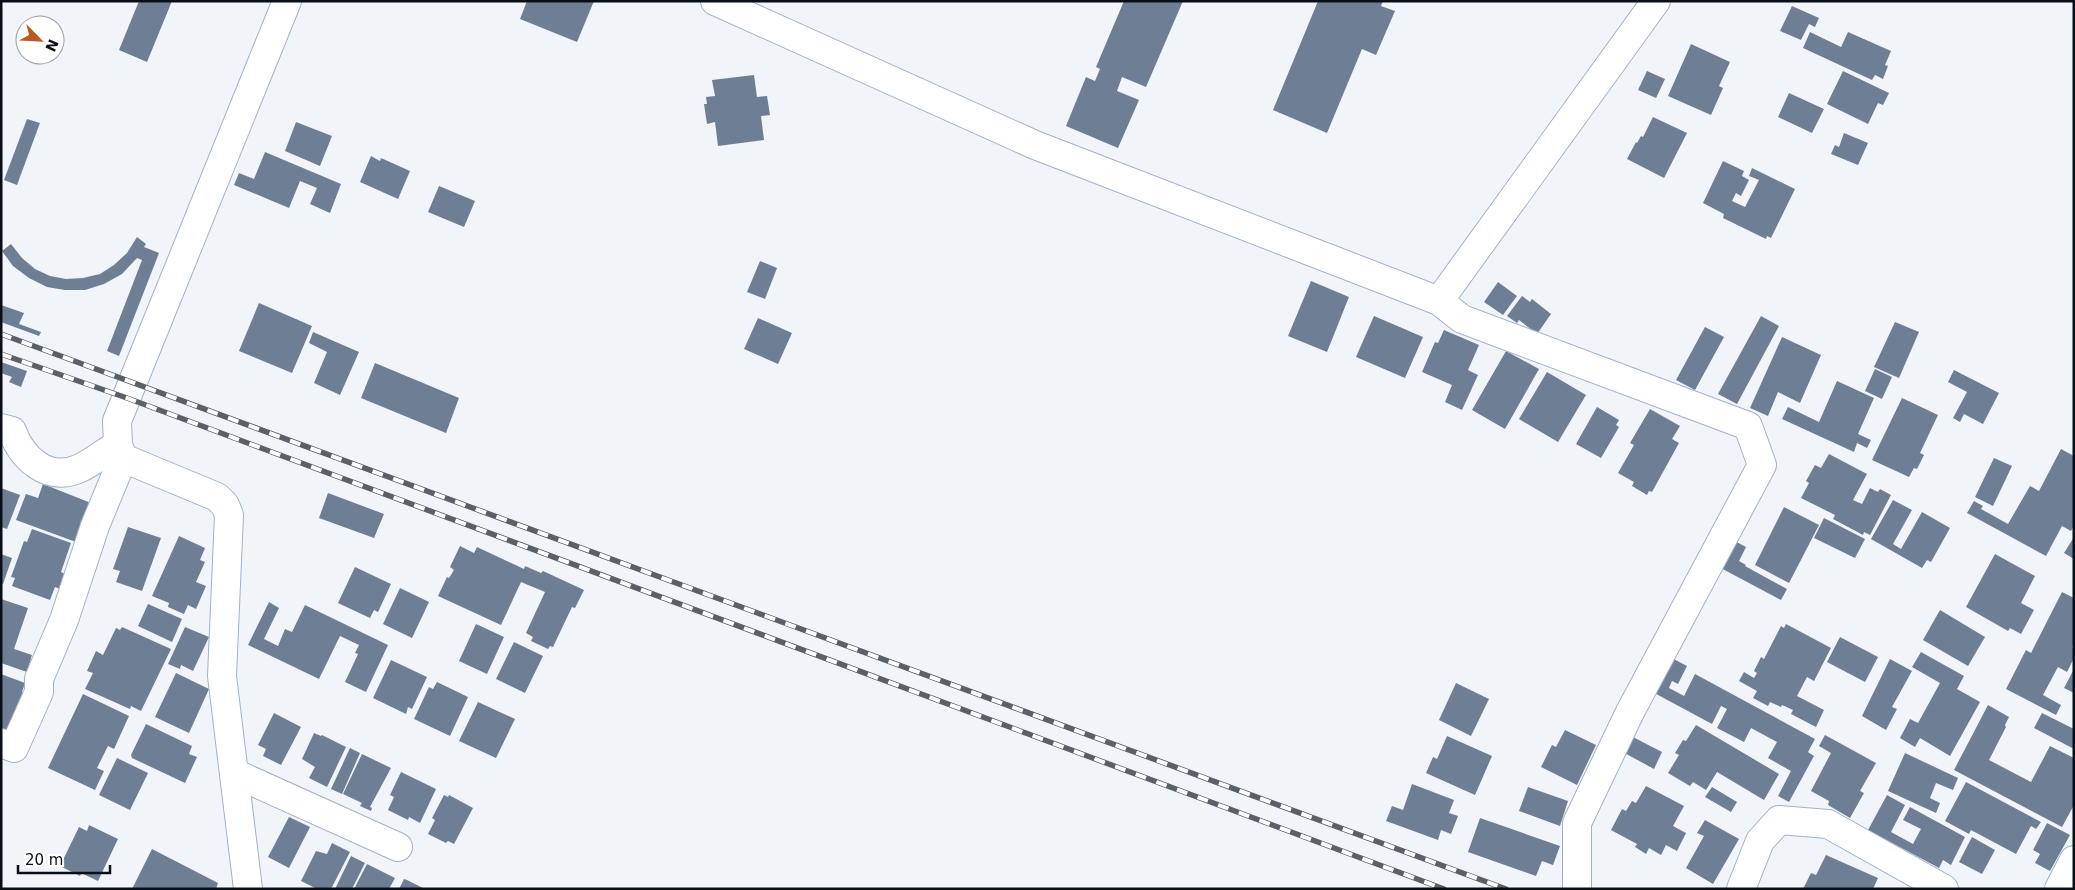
<svg xmlns="http://www.w3.org/2000/svg" width="2075" height="890" viewBox="0 0 2075 890" font-family="'DejaVu Sans',sans-serif">
  <style>
    .building { fill: #6e7f95 }
    .lines { fill: none; stroke-linecap: round; stroke-linejoin: round }
    .minor-casing { stroke: #a0b2ca; stroke-width: 30 }
    .minor { stroke: #fff; stroke-width: 28 }
    .rail-casing { stroke: #5a6067; stroke-width: 5.5 }
    .rail { stroke: #fff; stroke-width: 4; stroke-dasharray: 11; stroke-linecap: butt }
  </style>
  <rect width="100%" height="100%" fill="#f1f5fa"/>
  <g class="building">
    <polygon points="139,1 172,1 147,62 119,50"/>
    <polygon points="527,1 594,1 577,42 520,19"/>
    <polygon points="1124,1 1183,1 1146,87 1122,77 1117,91 1139,100 1118,148 1066,126 1086,77 1095,81 1100,69 1096,67"/>
    <polygon points="1318,1 1383,1 1381,6 1395,11 1376,55 1362,49 1327,133 1273,110"/>
    <polygon points="1792,6 1819,18 1815,27 1809,24 1801,40 1780,31"/>
    <polygon points="1810,32 1841,47 1848,32 1891,51 1885,65 1888,66 1883,79 1875,75 1872,80 1803,48"/>
    <polygon points="1691,44 1730,62 1719,86 1723,88 1711,115 1668,96"/>
    <polygon points="1647,71 1665,79 1656,98 1638,90"/>
    <polygon points="1843,71 1889,93 1883,105 1878,103 1868,124 1827,104"/>
    <polygon points="754,75 757,97 767,96 770,115 761,116 764,140 718,146 715,122 707,124 704,104 707,104 706,97 715,96 712,80"/>
    <polygon points="1789,93 1824,109 1812,133 1778,117"/>
    <polygon points="1653,117 1687,133 1664,178 1627,159 1636,142 1637,143 1641,136 1643,137"/>
    <polygon points="27,119 40,123 17,185 4,180"/>
    <polygon points="296,122 332,136 320,166 285,151"/>
    <polygon points="1844,133 1868,143 1858,165 1831,154 1835,145 1839,147"/>
    <polygon points="265,152 341,184 330,213 310,204 317,188 300,181 289,208 234,185 239,173 254,179"/>
    <polygon points="371,156 380,161 381,158 410,171 398,199 360,182"/>
    <polygon points="1723,161 1744,171 1742,176 1749,180 1741,196 1736,193 1732,201 1745,207 1759,180 1749,176 1752,168 1795,189 1771,238 1767,236 1766,239 1723,218 1724,214 1703,203"/>
    <polygon points="439,186 475,201 464,227 428,212"/>
    <polygon points="137,237 146,244 144,247 159,253 119,356 107,351 142,260 137,258 122,274 104,284 85,290 65,290 47,287 29,278 13,266 2,251 11,244 22,258 35,269 50,276 66,279 83,278 100,274 114,265 127,253"/>
    <polygon points="760,261 777,268 765,299 747,292"/>
    <polygon points="1311,281 1349,297 1327,352 1288,336"/>
    <polygon points="1498,282 1517,296 1503,315 1484,302"/>
    <polygon points="1522,296 1530,302 1532,299 1551,314 1537,334 1519,320 1517,323 1507,316"/>
    <polygon points="259,303 312,326 292,373 239,351"/>
    <polygon points="1,305 24,313 19,324 41,332 39,336 1,322"/>
    <polygon points="1374,316 1423,337 1405,378 1356,357"/>
    <polygon points="1761,316 1779,326 1737,404 1718,394"/>
    <polygon points="758,318 792,333 778,364 744,349"/>
    <polygon points="1895,322 1919,332 1899,378 1874,367"/>
    <polygon points="1705,327 1724,337 1695,390 1676,380"/>
    <polygon points="1444,330 1479,345 1468,370 1478,375 1462,410 1445,402 1452,385 1422,372 1435,342 1438,343"/>
    <polygon points="313,332 359,352 340,395 314,383 327,352 309,343"/>
    <polygon points="1782,337 1821,355 1800,403 1778,392 1768,416 1750,408"/>
    <polygon points="1506,351 1539,369 1505,429 1472,410"/>
    <polygon points="1,362 27,371 21,387 9,382 12,377 1,373"/>
    <polygon points="375,363 459,398 446,433 361,398"/>
    <polygon points="1875,369 1892,377 1882,399 1865,391"/>
    <polygon points="1954,370 1999,393 1983,424 1964,414 1960,422 1953,418 1967,392 1948,382"/>
    <polygon points="1547,372 1586,395 1558,442 1519,419"/>
    <polygon points="1837,381 1874,398 1858,434 1871,440 1867,448 1857,443 1854,452 1782,419 1788,407 1819,422"/>
    <polygon points="1902,398 1938,415 1920,453 1924,455 1917,469 1914,468 1909,477 1872,460"/>
    <polygon points="1597,407 1619,420 1616,425 1619,427 1601,458 1576,444"/>
    <polygon points="1650,409 1680,426 1672,439 1679,443 1652,492 1649,491 1647,495 1632,486 1634,482 1618,473 1634,445 1630,443"/>
    <polygon points="2061,449 2074,456 2074,526 2071,531 2062,526 2046,556 1967,513 1974,501 1983,506 1981,509 2008,524 2030,486 2039,491"/>
    <polygon points="1829,454 1867,474 1853,500 1862,504 1870,488 1878,492 1880,489 1891,495 1870,535 1864,532 1863,535 1833,519 1835,515 1801,498 1809,483 1806,481 1815,465 1821,468"/>
    <polygon points="1994,458 2012,466 1993,506 1975,497"/>
    <polygon points="43,484 91,503 76,542 16,520 26,494 38,498"/>
    <polygon points="1,488 20,495 7,529 1,527"/>
    <polygon points="328,493 384,514 374,538 319,518"/>
    <polygon points="1893,500 1912,510 1893,544 1901,549 1922,512 1950,528 1931,562 1927,560 1922,568 1871,539"/>
    <polygon points="1784,507 1819,525 1789,583 1755,565"/>
    <polygon points="1824,518 1865,539 1855,558 1814,538"/>
    <polygon points="128,527 161,538 142,591 116,582 120,571 113,569"/>
    <polygon points="32,529 71,543 61,572 65,574 60,589 55,587 50,600 12,586 15,578 11,577 24,541 27,542"/>
    <polygon points="179,536 205,548 200,560 205,562 196,582 206,586 196,609 188,605 184,614 168,607 169,603 152,596"/>
    <polygon points="2074,537 2074,559 2064,553"/>
    <polygon points="1731,539 1746,547 1739,561 1746,565 1745,566 1787,589 1781,600 1717,566"/>
    <polygon points="460,546 474,553 477,547 524,569 525,566 541,573 543,571 584,590 575,608 572,607 553,647 550,646 548,649 531,641 533,637 526,633 545,592 521,582 501,625 438,596 447,577 449,578 454,570 450,567"/>
    <polygon points="1,554 12,558 3,584 1,583"/>
    <polygon points="1995,554 2035,576 2021,603 2034,610 2021,634 2010,628 2008,631 1966,607"/>
    <polygon points="355,567 391,584 378,612 374,610 370,618 338,603"/>
    <polygon points="400,588 429,602 412,638 383,624"/>
    <polygon points="2062,592 2074,598 2074,644 2072,647 2074,648 2074,658 2067,672 2058,667 2043,695 2061,705 2056,715 2006,689 2026,650 2031,653"/>
    <polygon points="1,599 28,608 14,649 32,655 27,672 1,663"/>
    <polygon points="269,602 279,608 264,639 278,646 285,629 292,632 305,605 388,645 366,692 345,682 358,654 355,653 359,645 340,636 319,679 248,645"/>
    <polygon points="148,604 182,619 172,642 138,626"/>
    <polygon points="1940,610 1985,637 1968,666 1923,640"/>
    <polygon points="476,624 504,637 487,674 459,661"/>
    <polygon points="1786,624 1831,648 1814,681 1807,677 1797,696 1824,710 1816,727 1791,714 1793,710 1782,705 1781,707 1770,702 1768,706 1753,698 1757,691 1739,681 1744,672 1754,678 1757,673 1754,671 1761,657 1764,659 1781,626 1784,628"/>
    <polygon points="122,627 171,649 141,711 131,706 130,709 85,689 93,673 87,671 96,651 103,655 116,628 120,630"/>
    <polygon points="185,627 209,637 193,671 181,665 180,669 168,664"/>
    <polygon points="1840,637 1878,657 1865,682 1827,662"/>
    <polygon points="514,642 543,656 525,693 496,679"/>
    <polygon points="1921,652 1964,676 1957,689 1980,702 1950,756 1920,738 1915,747 1900,738 1910,719 1918,723 1940,683 1912,667"/>
    <polygon points="1666,655 1687,666 1678,684 1672,681 1669,688 1684,696 1695,674 1815,739 1808,752 1814,756 1789,802 1778,796 1791,771 1768,758 1777,742 1751,728 1744,742 1717,728 1727,709 1721,706 1712,724 1647,689"/>
    <polygon points="1890,659 1912,671 1892,707 1897,709 1886,730 1862,716"/>
    <polygon points="391,660 427,677 412,709 408,707 406,714 373,698"/>
    <polygon points="2074,669 2074,693 2064,688"/>
    <polygon points="176,673 209,689 189,733 155,717"/>
    <polygon points="1,674 25,683 22,692 25,694 5,738 1,736"/>
    <polygon points="437,682 468,697 450,736 414,719 429,687 433,689"/>
    <polygon points="1456,683 1489,699 1471,736 1439,720"/>
    <polygon points="83,694 129,716 114,749 108,746 97,768 104,771 95,790 48,768"/>
    <polygon points="478,702 515,719 496,758 459,741"/>
    <polygon points="1988,705 2009,717 2005,725 2006,727 1989,760 2031,782 2050,746 2074,758 2074,805 2062,827 1954,770"/>
    <polygon points="274,713 301,727 281,765 263,756 266,749 258,745"/>
    <polygon points="2042,713 2074,729 2074,749 2034,728"/>
    <polygon points="146,724 192,746 189,754 197,757 185,783 132,758 131,755"/>
    <polygon points="1696,725 1779,774 1764,800 1717,772 1706,790 1693,782 1690,786 1668,773 1679,755 1675,753 1683,740 1686,741"/>
    <polygon points="1565,730 1596,745 1577,785 1541,767 1552,745 1556,747"/>
    <polygon points="314,733 321,736 322,735 346,747 327,787 309,778 315,767 302,759"/>
    <polygon points="1627,734 1662,752 1654,769 1619,750"/>
    <polygon points="1825,735 1876,763 1860,791 1864,793 1850,818 1828,805 1829,801 1811,791 1831,753 1819,746"/>
    <polygon points="1447,736 1492,756 1475,795 1426,773 1433,757 1437,759"/>
    <polygon points="350,748 360,753 342,794 331,789"/>
    <polygon points="1905,753 1958,778 1953,790 1936,783 1930,798 1940,803 1936,813 1888,791"/>
    <polygon points="362,754 391,768 370,807 372,808 371,811 360,806 362,803 343,794"/>
    <polygon points="117,758 148,773 130,810 99,795"/>
    <polygon points="401,772 436,789 420,823 409,817 408,820 388,810 394,797 390,795"/>
    <polygon points="1966,782 2041,822 2036,829 2031,826 2016,854 1971,830 1969,834 1945,821"/>
    <polygon points="1412,784 1454,800 1449,813 1458,816 1451,834 1441,830 1438,840 1386,821 1392,806 1403,810"/>
    <polygon points="1646,786 1684,806 1673,826 1686,833 1677,851 1666,845 1661,855 1649,848 1646,854 1635,847 1637,844 1611,830 1622,809 1626,811 1632,801 1636,803"/>
    <polygon points="1528,787 1568,801 1560,826 1519,811"/>
    <polygon points="1712,787 1737,802 1731,812 1705,797"/>
    <polygon points="444,795 448,797 449,795 473,808 454,844 448,841 446,843 428,834 435,820 432,818"/>
    <polygon points="1887,795 1905,805 1891,832 1913,844 1921,829 1903,820 1910,807 1965,837 1951,865 1943,860 1939,868 1868,830"/>
    <polygon points="289,817 310,827 289,868 268,857"/>
    <polygon points="1480,818 1560,846 1553,865 1542,861 1536,876 1468,852"/>
    <polygon points="1705,820 1739,839 1713,884 1686,868 1704,836 1697,833"/>
    <polygon points="2047,823 2070,835 2050,871 2035,863 2040,854 2033,850"/>
    <polygon points="89,825 118,839 98,881 81,873 80,876 60,866 79,827 87,831"/>
    <polygon points="1972,837 1995,850 1982,874 1959,862"/>
    <polygon points="332,843 350,852 331,889 317,889 301,881 316,851 327,854"/>
    <polygon points="152,849 218,883 216,889 132,889"/>
    <polygon points="1826,855 1878,878 1873,889 1803,889 1811,873 1816,875"/>
    <polygon points="351,856 365,863 352,889 335,889"/>
    <polygon points="367,864 395,878 389,889 354,889"/>
    <polygon points="404,879 407,880 425,889 399,889"/>
  </g>
  <g class="lines">
    <g class="minor-casing">
      <g id="minor">
        <polyline points="715,1 1035,145 1439,301 1462,319 1748,426 1762,465 1630,712 1577,823 1577,889"/>
        <polyline points="1439,301 1656,1"/>
        <path d="M1,428L12,431C22,458 47,482 78,469C89,465 106,451 118,445"/>
        <polyline points="1,743 14,748 39,692 39,679 64,620 95,526 123,458"/>
        <polyline points="234,773 398,847"/>
        <polyline points="248,889 222,676 229,515 225,505 217,497 123,458 118,445 117,421 287,1"/>
        <polyline points="1741,889 1760,841 1779,820 1828,824 1944,889"/>
        <polyline points="2059,889 2074,860"/>
      </g>
    </g>
    <use href="#minor" class="minor"/>
    <g class="rail-casing">
      <g id="rail">
        <polyline points="1,334 1506,889"/>
        <polyline points="1,354 127,398 1444,889"/>
      </g>
    </g>
    <use href="#rail" class="rail"/>
  </g>
  <rect width="2075" height="890" fill="none" stroke="#090f18" stroke-width="5"/>
  <g transform="translate(40 40) rotate(114)"><circle r="24" fill="#ffffff" stroke="#9d9fa3"/>
  <path d="M0-4L9 19L0 12L-9 19Z" fill="#bc5823"/>
  <text y="-8" font-size="14" font-weight="bold" text-anchor="middle" fill="#090f18">N</text>
  </g>
  <path d="M18 865v8h92v-8" fill="none" stroke="#090f18" stroke-width="2.5"/>
  <text x="25" y="865" font-size="15" fill="#090f18" stroke="#ffffff" stroke-width="4" paint-order="stroke">20 m</text>
</svg>
